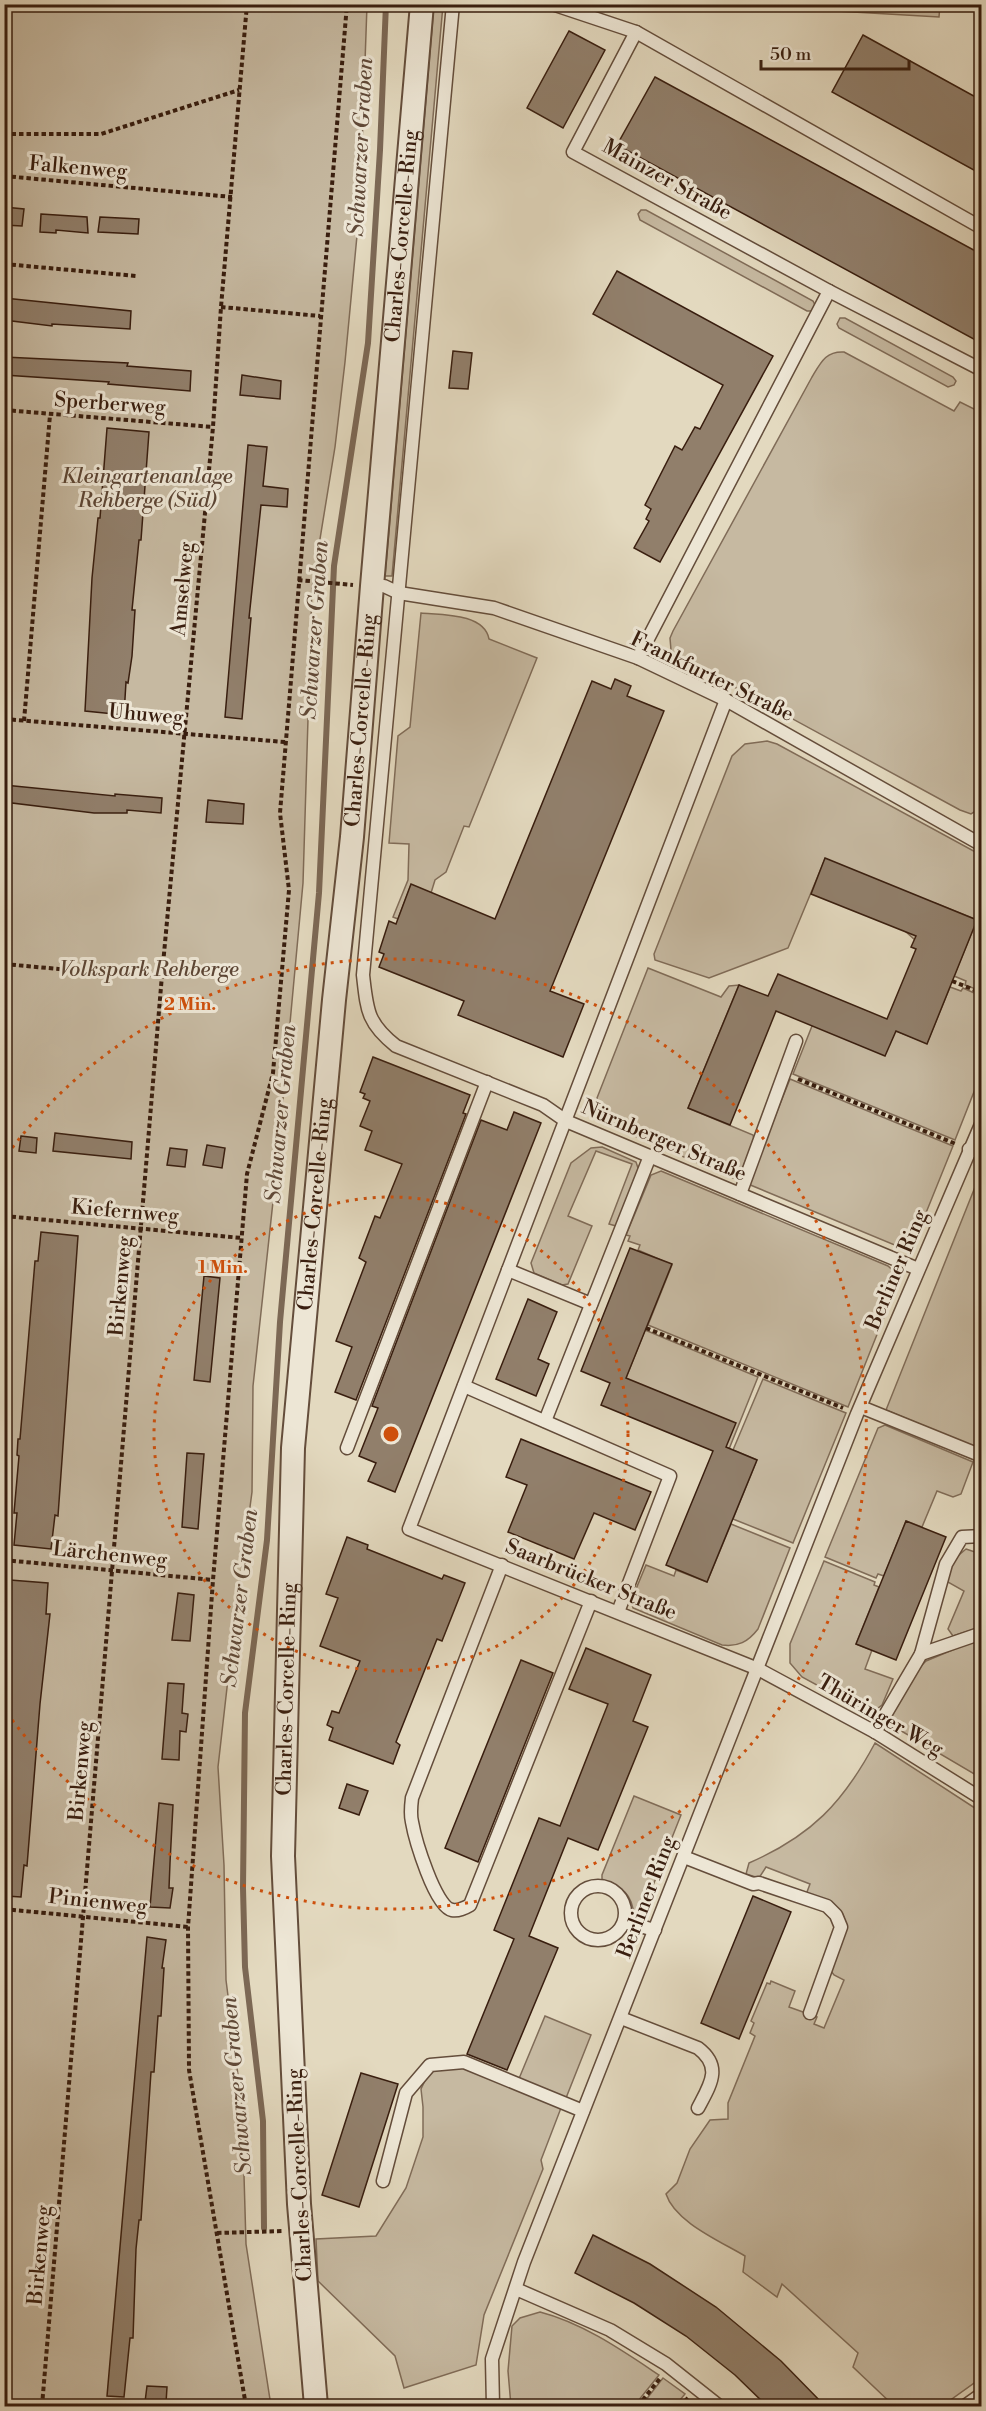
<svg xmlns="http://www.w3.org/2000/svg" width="986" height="2411" viewBox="0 0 986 2411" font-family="'Libre Bodoni',serif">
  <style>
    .green { fill: #c6b9a1; stroke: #806c58; stroke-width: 1.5 }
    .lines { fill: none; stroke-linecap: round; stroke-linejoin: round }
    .stream { stroke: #7c6855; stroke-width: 6 }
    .building { fill: #917f6b; stroke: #391e0f; stroke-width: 1.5 }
    .service-casing { stroke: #644d3b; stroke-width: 15 }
    .minor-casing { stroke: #644d3b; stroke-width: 26 }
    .path { stroke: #391e0f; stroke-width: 4; stroke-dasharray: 4.5 3; stroke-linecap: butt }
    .service { stroke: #ede6d5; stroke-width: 12 }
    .minor { stroke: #ede6d5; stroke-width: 22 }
    .ring { fill: none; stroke: #ce500c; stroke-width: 3; stroke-dasharray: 3 6 }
    .labels { text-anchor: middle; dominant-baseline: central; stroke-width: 6; stroke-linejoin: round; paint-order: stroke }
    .street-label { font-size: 21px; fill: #391e0f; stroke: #ede6d5 }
    .park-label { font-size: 21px; font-style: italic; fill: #5c4534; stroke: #ede6d5 }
    .water-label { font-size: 22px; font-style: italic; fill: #604938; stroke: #ede6d5 }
    .centre { fill: #ce500c; stroke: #ede6d5; stroke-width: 3 }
    .ring-label { font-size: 18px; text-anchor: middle; font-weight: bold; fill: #ce500c; stroke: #ede6d5; stroke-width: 6; stroke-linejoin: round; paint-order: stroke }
  </style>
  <rect width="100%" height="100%" fill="#e3d9bf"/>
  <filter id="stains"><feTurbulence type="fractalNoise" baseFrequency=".00333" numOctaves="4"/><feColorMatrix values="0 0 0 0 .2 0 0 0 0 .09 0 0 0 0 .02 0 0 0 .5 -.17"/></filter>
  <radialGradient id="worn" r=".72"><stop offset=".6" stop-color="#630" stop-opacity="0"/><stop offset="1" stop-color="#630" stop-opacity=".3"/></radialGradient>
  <g class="green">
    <polygon points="4,5 367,5 360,204 345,362 335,447 312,588 303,883 276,1174 253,1386 252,1492 234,1626 218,1767 224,1865 226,1980 242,2107 246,2244 271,2406 5,2406"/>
    <polygon points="434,5 443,5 392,576 385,576"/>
    <polygon points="819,5 819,4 940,5 939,17 819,10"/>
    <polygon points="641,210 646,210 813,301 815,305 812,311 807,311 640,220 638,214"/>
    <polygon points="840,318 845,318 953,377 956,381 954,385 948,387 839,328 837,324"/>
    <path d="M844,352L954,411L960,402L978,411L981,406L982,807L971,814L960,810L677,656L671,650L670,638L673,631L812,377C821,362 826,351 844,352Z"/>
    <path d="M421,613C441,615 484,613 489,639L537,658L469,827L464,826L446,872L435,880L431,893L411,885L398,919L393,917L408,880L409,844L389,843L398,736L410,727Z"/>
    <polygon points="767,741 777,744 981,855 981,991 965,985 966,981 954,976 977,920 935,903 920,941 914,939 825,859 788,948 709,978 655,960 654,954 732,756 745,744"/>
    <polygon points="648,968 721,997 729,986 739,985 688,1108 753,1135 754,1139 738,1180 611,1126 600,1112 597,1098"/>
    <polygon points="950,987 961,991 963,988 981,996 981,1074 955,1140 793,1074 812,1026 896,1031 927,1043"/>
    <polygon points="790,1079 953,1146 913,1245 897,1246 748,1184"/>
    <polygon points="602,1147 636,1162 639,1171 616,1226 609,1224 632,1164 596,1151 568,1216 592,1226 568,1284 562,1285 534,1273 531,1263 571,1163 591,1148"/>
    <polygon points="661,1171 869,1258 888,1266 900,1277 848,1407 648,1325 672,1265 638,1250 640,1245 628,1241 630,1236 626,1235 651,1175"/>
    <polygon points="981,1172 981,1450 886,1410"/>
    <polygon points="645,1330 758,1377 729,1449 626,1378"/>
    <polygon points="763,1379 846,1413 793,1543 733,1519 757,1460 733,1450"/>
    <polygon points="885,1425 973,1462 961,1494 953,1497 937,1491 922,1527 906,1521 884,1576 878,1574 876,1578 825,1557 878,1428"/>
    <path d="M731,1524L790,1548L758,1629C748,1642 738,1647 722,1645L633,1608L631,1601L646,1565L674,1576L676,1570L707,1582Z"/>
    <polygon points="966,1549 981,1554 981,1627 953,1636 948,1629 964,1591 946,1581 953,1560"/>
    <polygon points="824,1561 875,1582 874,1585 879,1587 856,1644 872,1650 865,1669 893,1679 882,1705 870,1714 802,1677 790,1663 790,1644"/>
    <polygon points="981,1638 981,1778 886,1722 918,1669 926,1661"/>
    <path d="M875,1743L981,1812V2378L942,2406H894L853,2367L858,2353L782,2284L777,2297L743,2272L745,2256C720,2241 675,2222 666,2194L677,2183L690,2149L710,2120L728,2119V2103L755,2036L750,2033L754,2023L751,2021L767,1983L770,1984L771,1981L795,1991L789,2007L817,2017L814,2024L824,2028L844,1980L834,1975L831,1971C837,1953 857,1920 835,1906C827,1901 817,1898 809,1895L807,1892L810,1884L766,1867L759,1878L746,1874L749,1863C811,1836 843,1803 875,1743Z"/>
    <path d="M634,1796L681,1815L640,1918L634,1916C632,1892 622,1888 602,1879V1875Z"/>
    <polygon points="545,2016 591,2035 566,2098 518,2081"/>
    <polygon points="462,2064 561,2108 541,2160 543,2169 484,2315 476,2365 404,2388 395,2356 318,2281 316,2239 376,2236 406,2188 423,2137 423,2107 421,2089 431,2068"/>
    <path d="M540,2312C583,2323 623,2351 659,2375L634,2406H511L508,2371L512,2326L520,2318Z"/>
    <polygon points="663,2378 685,2394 675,2406 641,2406"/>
  </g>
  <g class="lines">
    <polyline class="stream" points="264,2228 263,2121 245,1967 243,1888 245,1713 267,1540 280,1322 319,893 334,566 368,343 380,150 386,4"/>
  </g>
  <g class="building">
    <polygon points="569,31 605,50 563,128 527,108"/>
    <polygon points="863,35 981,100 981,174 832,92"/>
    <polygon points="655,77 981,254 981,343 617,145"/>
    <polygon points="4,207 24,209 22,226 4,225"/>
    <polygon points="41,214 87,217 88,233 56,230 56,233 40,232"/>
    <polygon points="100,217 139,219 138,234 98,232"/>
    <polygon points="617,271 773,356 660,562 634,548 649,521 646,519 651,509 645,505 675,446 682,450 695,427 700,429 723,385 593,314"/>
    <polygon points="4,298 131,311 130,329 52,324 52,326 4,320"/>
    <polygon points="453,351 472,353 468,389 449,388"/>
    <polygon points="4,357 128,363 127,366 191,371 190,391 108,384 109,382 4,375"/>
    <polygon points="242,375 281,381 280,399 240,395"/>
    <polygon points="107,428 149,432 141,540 139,540 132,610 135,610 132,656 128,683 126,682 124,715 85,711 92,578 98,518 100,518"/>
    <polygon points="248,445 267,447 263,486 288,489 287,507 261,505 249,618 251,618 242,719 225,717"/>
    <polygon points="615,679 631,686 627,696 664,711 550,991 584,1004 563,1057 458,1015 464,1001 379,967 384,954 379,952 389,921 396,924 411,884 495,919 592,681 611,689"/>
    <polygon points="4,785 115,796 115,794 162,798 161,813 127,810 127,813 94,813 4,802"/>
    <polygon points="208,800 244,804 243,824 206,822"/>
    <polygon points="825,858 977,920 927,1044 896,1031 885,1056 776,1011 730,1125 688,1108 739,985 768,996 778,974 887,1019 916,949 911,947 916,936 811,894"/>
    <polygon points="373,1057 470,1095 463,1113 466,1114 356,1400 335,1392 352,1347 336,1341 366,1262 359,1258 375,1216 380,1218 402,1164 365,1150 372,1131 360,1126 370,1101 363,1098 365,1094 360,1092"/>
    <polygon points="514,1112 541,1123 395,1492 368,1481 376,1463 359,1456 378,1408 372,1406 481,1120 507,1130"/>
    <polygon points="55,1133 132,1142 131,1159 53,1151"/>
    <polygon points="21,1136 37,1138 36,1153 19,1151"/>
    <polygon points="207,1145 225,1148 222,1168 203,1165"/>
    <polygon points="170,1148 187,1150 185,1167 167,1165"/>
    <polygon points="41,1232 78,1236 58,1516 55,1515 51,1549 14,1545 17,1513 14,1513 19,1456 17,1455 18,1439 20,1439 35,1261 38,1261"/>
    <polygon points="630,1248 672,1264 626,1378 736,1423 726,1447 757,1460 707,1582 666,1565 713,1451 601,1405 610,1383 581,1371"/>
    <polygon points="204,1276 220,1278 210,1382 194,1380"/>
    <polygon points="528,1299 557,1312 538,1359 549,1364 536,1396 496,1379"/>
    <polygon points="521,1439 651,1492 635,1530 594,1513 574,1559 508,1532 527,1485 506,1477"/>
    <polygon points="187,1453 204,1454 198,1529 182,1527"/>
    <polygon points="906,1521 946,1537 896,1660 856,1644"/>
    <polygon points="347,1537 368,1545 367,1549 442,1579 444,1575 465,1583 442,1641 437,1639 396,1742 400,1745 393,1764 329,1740 333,1728 327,1725 332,1711 339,1713 360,1661 320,1646 338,1598 326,1594"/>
    <polygon points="10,1580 48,1583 46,1614 50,1614 40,1704 27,1866 24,1865 21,1897 6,1896 7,1888 4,1888 4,1613 8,1614"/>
    <polygon points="178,1593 194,1595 190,1641 172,1640"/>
    <polygon points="586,1648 651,1675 633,1721 648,1727 598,1850 568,1838 529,1936 558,1948 507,2070 467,2054 514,1939 494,1930 539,1818 560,1826 608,1704 569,1689"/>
    <polygon points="521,1660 553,1673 478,1862 445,1848"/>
    <polygon points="168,1683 184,1684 182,1713 188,1714 186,1732 180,1731 179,1760 162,1759"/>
    <polygon points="347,1784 368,1791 359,1815 339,1808"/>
    <polygon points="159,1803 173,1805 170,1863 169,1888 173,1888 170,1908 150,1907"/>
    <polygon points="753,1896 791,1912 739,2039 701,2023"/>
    <polygon points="147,1937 166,1940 162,1968 164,1968 161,2016 158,2016 154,2072 151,2072 141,2220 139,2220 136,2249 133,2338 130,2338 124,2397 107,2396"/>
    <polygon points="361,2073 398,2084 359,2207 322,2195"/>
    <polygon points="593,2235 650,2264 716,2307 781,2361 825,2406 767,2406 735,2375 686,2336 634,2303 575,2273"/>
    <polygon points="147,2386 167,2387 166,2403 145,2402"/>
  </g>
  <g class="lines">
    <g class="service-casing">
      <g id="service">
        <path d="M453,4L363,975C367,1010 367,1023 396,1046L543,1105L566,1121L918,1269"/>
        <polyline points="552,4 636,32 982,228"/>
        <polyline points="636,32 573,152 829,291 982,370"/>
        <polyline points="372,586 384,586 399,593 494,608 638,658 726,700 982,845"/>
        <polyline points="638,658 829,291"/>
        <polyline points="726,700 409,1529 758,1669 875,1732 982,1799"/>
        <polyline points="969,1149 982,1154"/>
        <polyline points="740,1194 796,1041"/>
        <polyline points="508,1270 591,1304"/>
        <polyline points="464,1386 670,1476 618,1612"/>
        <polyline points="861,1407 982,1456"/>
        <polyline points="545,1421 650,1156"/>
        <polyline points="347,1448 487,1082"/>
        <path d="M502,1565L412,1798C411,1806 410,1814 412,1822C415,1839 435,1907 452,1910C458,1911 465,1908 470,1905L591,1601"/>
        <polyline points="921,1654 946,1564 962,1537 982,1536"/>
        <polyline points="875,1732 921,1654 982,1633"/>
        <polyline points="684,1857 753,1884 759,1883 827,1906 836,1915 841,1927 810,2013"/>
        <circle cx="598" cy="1913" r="27"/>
        <polyline points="624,1922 655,1930"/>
        <path d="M621,2018L698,2048C723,2067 710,2085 698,2108"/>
        <polyline points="383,2181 406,2093 430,2065 464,2062 583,2111"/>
        <polyline points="516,2289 610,2330 666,2364 719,2406"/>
        <polyline points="493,2406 492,2359 524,2262 857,1414 982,1122"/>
        <polyline points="965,2406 982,2394"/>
      </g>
    </g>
    <g class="minor-casing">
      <g id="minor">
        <path id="s1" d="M316,2406L299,2204L283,1856L293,1448L334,1000L352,837L372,586L422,4"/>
      </g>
    </g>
    <g class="path">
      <polyline points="4,134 101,134 239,90"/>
      <polyline points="4,176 232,197"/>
      <polyline points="4,264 136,276"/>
      <polyline points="221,307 320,316"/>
      <polyline points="4,410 213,427"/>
      <polyline points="298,580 353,585"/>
      <polyline points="4,719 285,742"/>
      <polyline points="24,721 50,415"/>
      <polyline points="4,964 124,975 162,975"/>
      <polyline points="952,981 982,993"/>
      <polyline points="798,1079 956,1144"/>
      <polyline points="4,1216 242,1238"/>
      <polyline points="646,1328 843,1408"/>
      <polyline points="4,1560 213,1580"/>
      <polyline points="4,1909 188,1927"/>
      <polyline points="217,2233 283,2231"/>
      <polyline points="42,2406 162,975 213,427 221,307 247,4"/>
      <polyline points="246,2406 189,2070 188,1927 213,1580 247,1174 273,1073 289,890 280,813 347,4"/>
      <polyline points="638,2406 661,2377"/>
      <polyline points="680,2406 688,2398"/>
    </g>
    <use href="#service" class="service"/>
    <use href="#minor" class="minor"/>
  </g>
  <g class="ring">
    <circle cx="391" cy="1434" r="237"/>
    <path d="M7 1155A475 475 0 1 1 7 1713"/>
  </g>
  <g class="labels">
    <g class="street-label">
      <text transform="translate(78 168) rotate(5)">Falkenweg</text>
      <text transform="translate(667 180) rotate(29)">Mainzer Straße</text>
      <text stroke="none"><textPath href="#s1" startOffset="2176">Charles-Corcelle-Ring</textPath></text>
      <text transform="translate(110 404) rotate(4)">Sperberweg</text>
      <text transform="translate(183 589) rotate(-85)">Amselweg</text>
      <text transform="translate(712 677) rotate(26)">Frankfurter Straße</text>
      <text transform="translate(146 715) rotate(5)">Uhuweg</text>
      <text stroke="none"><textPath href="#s1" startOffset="1690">Charles-Corcelle-Ring</textPath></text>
      <text transform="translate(664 1141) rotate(23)">Nürnberger Straße</text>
      <text stroke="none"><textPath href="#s1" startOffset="1204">Charles-Corcelle-Ring</textPath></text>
      <text transform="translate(125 1212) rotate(5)">Kiefernweg</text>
      <text transform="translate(897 1270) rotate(-67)">Berliner Ring</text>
      <text transform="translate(121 1286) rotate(-85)">Birkenweg</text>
      <text transform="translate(110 1555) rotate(6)">Lärchenweg</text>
      <text transform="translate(591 1580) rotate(22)">Saarbrücker Straße</text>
      <text stroke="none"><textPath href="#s1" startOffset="718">Charles-Corcelle-Ring</textPath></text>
      <text transform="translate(880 1716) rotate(30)">Thüringer Weg</text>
      <text transform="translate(81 1771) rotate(-85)">Birkenweg</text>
      <text transform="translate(647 1897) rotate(-69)">Berliner Ring</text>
      <text transform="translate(98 1902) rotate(6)">Pinienweg</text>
      <text transform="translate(300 2175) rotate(-93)">Charles-Corcelle-Ring</text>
      <text transform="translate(40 2255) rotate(-85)">Birkenweg</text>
    </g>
    <g class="park-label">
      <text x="147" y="477">Kleingartenanlage<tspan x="147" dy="24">Rehberge (Süd)</tspan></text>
      <text x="149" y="970">Volkspark Rehberge</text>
    </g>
    <g class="water-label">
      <text transform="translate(361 147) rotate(-87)">Schwarzer Graben</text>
      <text transform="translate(315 630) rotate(-86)">Schwarzer Graben</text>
      <text transform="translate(281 1114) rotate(-85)">Schwarzer Graben</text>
      <text transform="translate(240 1598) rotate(-83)">Schwarzer Graben</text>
      <text transform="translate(237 2086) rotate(-95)">Schwarzer Graben</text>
    </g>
  </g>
  <circle cx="391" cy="1434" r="9" class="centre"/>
  <g class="ring-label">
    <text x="190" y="1010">2 Min.</text>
    <text x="223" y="1273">1 Min.</text>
  </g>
  <rect width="986" height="2411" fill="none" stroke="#e3d9bf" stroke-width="24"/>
  <rect x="6" y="6" width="974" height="2399" fill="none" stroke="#391e0f" stroke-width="3"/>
  <rect x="12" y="12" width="962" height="2387" fill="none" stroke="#391e0f" stroke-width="1.5"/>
  <path d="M761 60v9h148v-9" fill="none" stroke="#391e0f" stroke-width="3"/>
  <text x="770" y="60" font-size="18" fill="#391e0f" stroke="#ede6d5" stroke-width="4.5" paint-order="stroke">50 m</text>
  <rect width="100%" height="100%" filter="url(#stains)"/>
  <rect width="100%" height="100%" fill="url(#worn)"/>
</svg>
